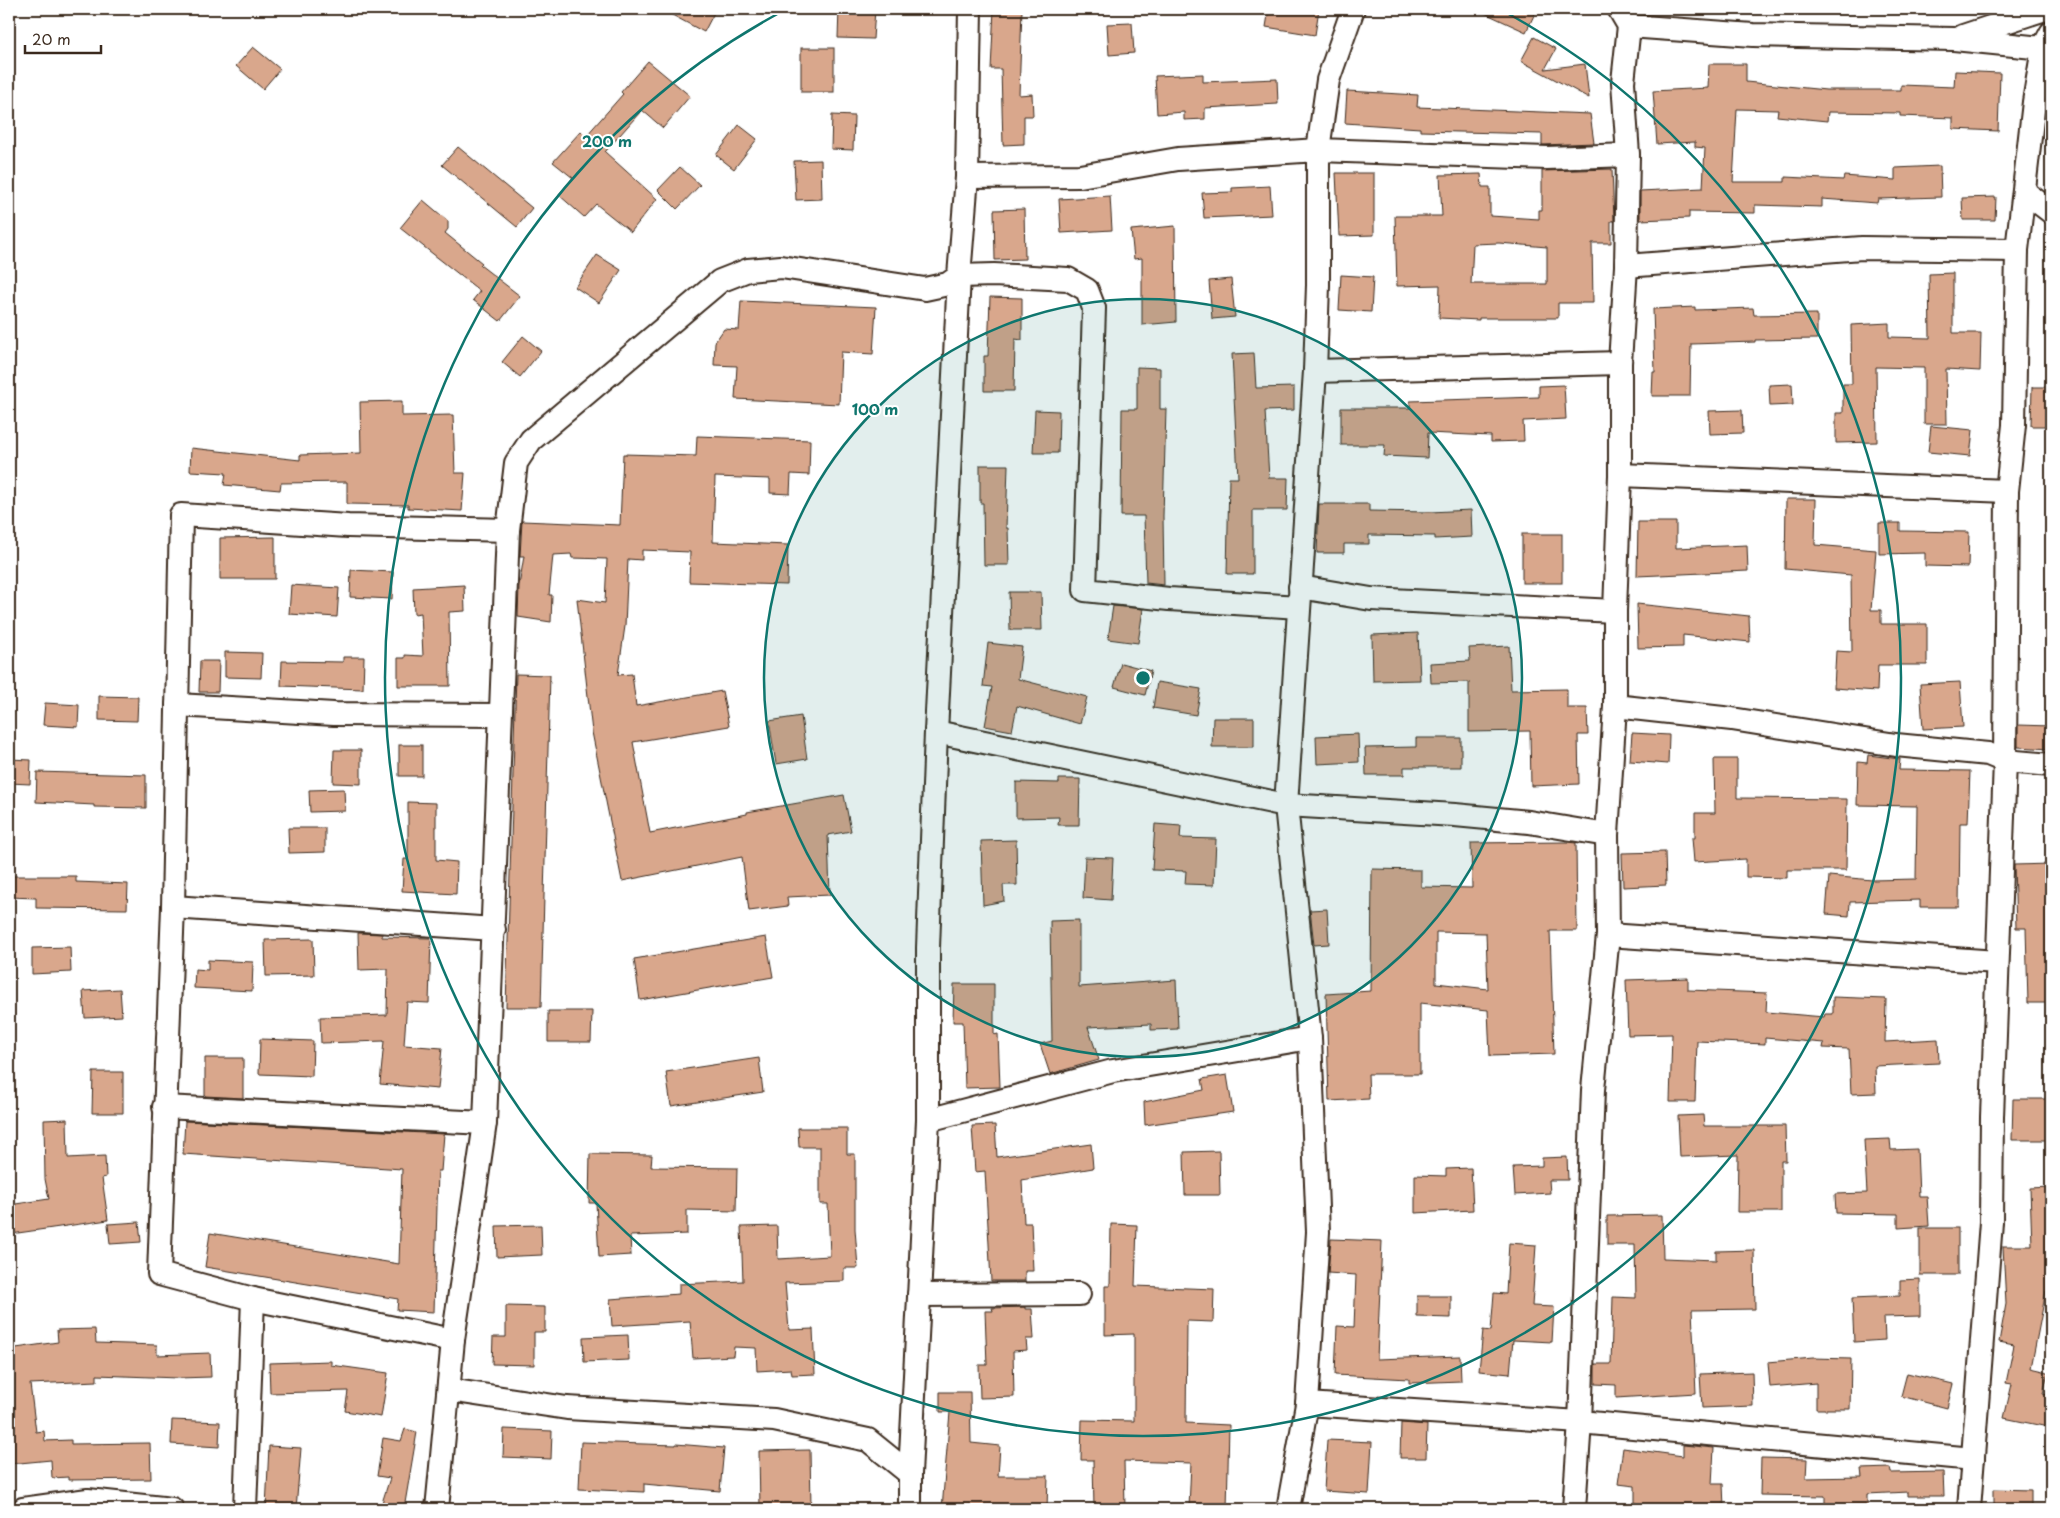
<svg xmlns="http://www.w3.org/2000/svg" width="2060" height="1518" viewBox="0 0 2060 1518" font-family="'Playpen Sans',sans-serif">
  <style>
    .building { fill: #d9a78c; stroke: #3b2a1e; fill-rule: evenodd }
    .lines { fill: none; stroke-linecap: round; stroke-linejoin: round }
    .street-casing { stroke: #3b2a1e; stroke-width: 26 }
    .street { stroke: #fff; stroke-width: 22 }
    .ring { fill: none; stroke: #0f766e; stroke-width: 2.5 }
    .centre { fill: #0f766e; stroke: #fff; stroke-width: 2.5 }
    .ring-label { font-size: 15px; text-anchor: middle; font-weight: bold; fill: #0f766e; stroke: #fff; stroke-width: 4; stroke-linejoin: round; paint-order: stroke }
  </style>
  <rect width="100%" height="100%" fill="#fff"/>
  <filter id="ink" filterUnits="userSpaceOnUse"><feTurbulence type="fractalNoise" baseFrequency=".02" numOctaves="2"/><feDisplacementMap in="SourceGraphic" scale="10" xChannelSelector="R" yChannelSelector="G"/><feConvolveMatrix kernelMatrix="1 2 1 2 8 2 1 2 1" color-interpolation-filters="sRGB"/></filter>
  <g filter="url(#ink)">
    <g class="building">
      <polygon points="661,9 716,9 704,32"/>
      <polygon points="839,9 875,9 873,39 838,38"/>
      <polygon points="994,9 1022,9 1019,95 1032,94 1033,116 1024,116 1024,144 1003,145 1001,69 991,69"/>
      <polygon points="1269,9 1319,9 1315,35 1266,27"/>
      <polygon points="1476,9 1537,9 1526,32"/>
      <polygon points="1132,23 1134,53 1109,55 1107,24"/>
      <polygon points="1534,37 1556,49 1545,69 1585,64 1589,98 1521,61"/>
      <polygon points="253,47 280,69 263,89 236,66"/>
      <rect x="801" y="48" width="33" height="44"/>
      <polygon points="648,61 690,96 663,128 642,110 605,152 657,199 631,232 596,204 584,217 559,195 573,178 553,162 581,131 586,136 623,94 621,92"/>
      <polygon points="1709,64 1746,64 1746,82 1826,90 1901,90 1901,85 1954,87 1955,71 2000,73 1998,131 1953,129 1953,118 1900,116 1900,113 1828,112 1827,121 1777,116 1778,110 1737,109 1733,182 1785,182 1785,177 1843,180 1844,176 1895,180 1895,168 1940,166 1941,197 1878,199 1877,203 1822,199 1822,207 1755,205 1755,213 1689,212 1689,218 1640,220 1640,191 1703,188 1705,148 1695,147 1695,142 1657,144 1653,91 1708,88"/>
      <polygon points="1203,74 1203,82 1277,79 1278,104 1205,108 1205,119 1184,120 1184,112 1157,114 1155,76"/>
      <polygon points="1347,91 1418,95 1417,107 1590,114 1594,143 1542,145 1542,134 1420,131 1420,128 1345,123"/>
      <polygon points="832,115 854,116 853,150 831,149"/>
      <polygon points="739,125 757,139 734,169 716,155"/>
      <polygon points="458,147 532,208 517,227 442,165"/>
      <polygon points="821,160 822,199 796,200 794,161"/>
      <polygon points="680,167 700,185 677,209 658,190"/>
      <path d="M1612,169L1614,221H1611V243H1592L1593,303H1558V318H1479V320L1439,318L1440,285L1397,286L1395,216H1442L1440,175L1481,174L1482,187H1490V216L1539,219V210H1542V171ZM1499,243L1547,247V284H1471L1473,244Z"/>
      <polygon points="1336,173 1374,173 1374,235 1339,236"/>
      <polygon points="1270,186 1272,215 1204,218 1202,193 1232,192 1232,188"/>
      <polygon points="1110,196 1112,230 1061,233 1059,199"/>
      <polygon points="1996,197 1995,220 1963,220 1962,198"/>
      <polygon points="423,200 448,221 448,229 445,233 482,263 480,265 520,296 500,321 473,300 480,291 400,228"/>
      <polygon points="1024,209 1025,259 995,260 994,210"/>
      <polygon points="1175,226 1176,322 1142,325 1142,258 1134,259 1131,230"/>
      <polygon points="597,255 621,270 599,303 575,287"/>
      <polygon points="1953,273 1953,333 1981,333 1980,371 1946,369 1947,424 1924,424 1924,368 1876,367 1877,442 1836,443 1836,413 1843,413 1843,384 1852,384 1851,325 1889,323 1889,337 1930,338 1929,274"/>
      <polygon points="1341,275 1373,277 1371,312 1339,310"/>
      <polygon points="1231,279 1235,317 1212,319 1209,281"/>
      <polygon points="990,297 1022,298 1022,340 1015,339 1014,391 984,391 984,356 988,356"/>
      <polygon points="741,301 876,307 873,354 841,352 839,404 735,399 737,366 714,365 715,342 724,329 739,330"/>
      <polygon points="1695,307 1695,310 1753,308 1754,315 1817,314 1817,339 1755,340 1755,342 1691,344 1690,396 1652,396 1653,372 1655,372 1653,309"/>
      <polygon points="523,336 541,351 520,377 502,362"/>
      <polygon points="1254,353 1256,388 1294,387 1294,410 1265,411 1269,478 1288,478 1287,510 1253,510 1253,574 1227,574 1229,478 1238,478 1232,354"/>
      <polygon points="1137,367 1160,368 1160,409 1166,409 1163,516 1164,585 1146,583 1144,516 1121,516 1122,409 1137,409"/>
      <polygon points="1792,384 1793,405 1770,406 1769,385"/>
      <polygon points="1564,385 1566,419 1523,421 1524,441 1491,442 1491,436 1428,433 1427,458 1384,456 1385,445 1341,445 1341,408 1410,408 1410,401 1539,397 1539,386"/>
      <polygon points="2032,387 2051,387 2051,426 2031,426"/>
      <polygon points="402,401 402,416 453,415 455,473 465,473 462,511 408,508 408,505 347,504 347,482 281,483 280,490 224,485 226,473 190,471 191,448 300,460 300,455 361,453 360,402"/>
      <polygon points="1035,410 1059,411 1058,453 1033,453"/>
      <polygon points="1742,410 1743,433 1710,434 1709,411"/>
      <polygon points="1931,426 1973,430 1970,456 1928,452"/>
      <polygon points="697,436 810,440 809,475 791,474 790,494 770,493 770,479 715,477 713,542 788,545 787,585 689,582 690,552 642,550 642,560 628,559 625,626 618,675 632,674 636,706 722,691 729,726 633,742 650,833 747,814 747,812 844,795 851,831 828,835 830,895 787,897 788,906 749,911 742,857 622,881 592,732 577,599 605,603 607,559 572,558 571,554 553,555 549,595 552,595 551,622 518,617 519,586 524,556 520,556 522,521 620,525 623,454 696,456"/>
      <polygon points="980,465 1008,465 1006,528 1008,528 1009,565 984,565 983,503 980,503"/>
      <polygon points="1786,499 1816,499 1815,545 1876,550 1871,610 1881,610 1881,624 1927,624 1927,665 1878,665 1877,691 1834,688 1836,651 1852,652 1851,575 1785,569"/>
      <polygon points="1319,504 1369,504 1369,511 1430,512 1471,510 1472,537 1435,539 1435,536 1369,535 1369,544 1344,544 1344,553 1317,553"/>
      <polygon points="1638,522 1676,522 1676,548 1747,545 1748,571 1637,576"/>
      <polygon points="1879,523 1900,523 1900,531 1969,532 1968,567 1925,566 1925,553 1879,554"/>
      <rect x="1522" y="534" width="40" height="49"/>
      <polygon points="275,537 275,579 220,579 220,538"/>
      <polygon points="351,570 393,572 392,599 350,597"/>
      <polygon points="291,585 339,588 337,617 289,614"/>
      <polygon points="464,585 465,611 449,612 450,686 398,686 398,658 405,658 405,655 423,656 421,613 414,614 413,588"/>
      <polygon points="1009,592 1041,592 1042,630 1010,630"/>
      <polygon points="1637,604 1749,616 1750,642 1683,635 1683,647 1638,648"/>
      <polygon points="1113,606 1143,609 1138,643 1108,639"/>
      <polygon points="1418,633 1420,680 1373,681 1372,635"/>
      <polygon points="988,643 1022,647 1018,679 1087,697 1080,724 1017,706 1012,731 985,726 992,687 983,686"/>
      <polygon points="1509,646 1511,690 1567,689 1567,708 1587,708 1588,735 1578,735 1579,784 1531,786 1530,731 1469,732 1469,682 1431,683 1430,663 1470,661 1469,648"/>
      <polygon points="225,652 262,653 261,678 225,677"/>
      <polygon points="343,657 364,657 363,689 281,686 282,661 343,662"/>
      <polygon points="200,661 219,661 218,692 199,692"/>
      <polygon points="1121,663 1151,671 1145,695 1114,687"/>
      <polygon points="516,674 550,675 541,1007 506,1007"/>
      <polygon points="1157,682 1201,689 1196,715 1153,708"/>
      <polygon points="1960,682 1963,727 1923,729 1920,684"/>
      <polygon points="99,696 138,697 137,721 99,720"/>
      <polygon points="45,703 79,705 78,727 43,725"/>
      <polygon points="801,716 807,759 776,764 769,721"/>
      <polygon points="1213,718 1254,718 1254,747 1212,747"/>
      <polygon points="2018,725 2051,726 2051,749 2018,747"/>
      <polygon points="1632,733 1669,735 1668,764 1630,761"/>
      <polygon points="1358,734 1359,762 1317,764 1316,736"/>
      <polygon points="1416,738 1461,738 1461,767 1404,767 1404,775 1366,775 1365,748 1416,747"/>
      <rect x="399" y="745" width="23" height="31"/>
      <polygon points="334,750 361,750 361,784 333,783"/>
      <polygon points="1868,755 1900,759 1899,770 1970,771 1968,823 1960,823 1959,907 1920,907 1920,900 1850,902 1849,916 1826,914 1829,876 1872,880 1916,879 1917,806 1857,805 1858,762 1867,763"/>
      <polygon points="9,759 31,760 30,784 9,783"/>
      <polygon points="1714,759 1737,759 1737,798 1847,799 1846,870 1787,870 1787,878 1746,877 1746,859 1694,862 1692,838 1695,838 1695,813 1715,813"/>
      <polygon points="37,772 146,775 146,808 94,807 94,805 36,802"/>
      <polygon points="1059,779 1080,779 1079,825 1058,825 1059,817 1016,818 1016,782 1059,783"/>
      <polygon points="344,789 345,811 310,812 309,790"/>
      <polygon points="408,802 436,803 436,860 457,862 456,894 402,891 404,859 408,859"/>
      <polygon points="1155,824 1181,826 1180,838 1216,839 1214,885 1185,884 1186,871 1152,870"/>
      <polygon points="288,828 325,828 325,852 289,853"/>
      <polygon points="1016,840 1017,885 1003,885 1004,901 983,905 981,841"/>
      <path d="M1567,842L1576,843L1577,931H1550L1554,1054L1490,1056L1488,1010L1420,1003V1074H1368L1369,1099L1329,1101L1326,994L1371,991L1372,869L1421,870V887L1472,888L1471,843ZM1436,932L1486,933L1488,989L1436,983Z"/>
      <polygon points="1665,852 1666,885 1623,887 1622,853"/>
      <polygon points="1085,857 1113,858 1111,900 1083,898"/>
      <polygon points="2051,864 2051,1003 2028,1003 2026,928 2016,928 2014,865"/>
      <polygon points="9,876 76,876 76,882 128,884 127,909 36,908 36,898 9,897"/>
      <polygon points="1327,909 1329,944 1314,945 1310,910"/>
      <polygon points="1079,920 1079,987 1176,980 1178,1029 1151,1030 1151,1024 1088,1027 1099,1060 1050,1074 1040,1044 1052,1041 1050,921"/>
      <polygon points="358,933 382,934 382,937 431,938 429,1003 407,1002 404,1045 442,1048 438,1089 380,1084 384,1041 321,1043 320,1017 387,1015 388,969 359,970"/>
      <polygon points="766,937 773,977 640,1000 634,959"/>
      <polygon points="313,939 314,975 266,976 265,940"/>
      <polygon points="70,947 71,972 32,974 32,948"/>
      <polygon points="208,960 253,962 252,991 194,988 195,969 208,970"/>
      <polygon points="1688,978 1688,990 1767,993 1766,1012 1824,1017 1825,1014 1833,1014 1833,997 1886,999 1885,1042 1938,1039 1939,1063 1875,1066 1876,1093 1851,1094 1849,1049 1823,1048 1824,1043 1765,1038 1765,1044 1697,1041 1695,1102 1670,1102 1672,1034 1628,1035 1626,980"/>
      <polygon points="954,984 994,984 994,1035 998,1034 1000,1087 965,1088 963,1022 953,1022"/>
      <polygon points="120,989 122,1016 85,1018 83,991"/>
      <polygon points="548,1011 592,1011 591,1042 548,1042"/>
      <polygon points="260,1039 313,1041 312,1076 259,1074"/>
      <polygon points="205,1058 243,1058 243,1098 205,1096"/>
      <polygon points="759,1058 763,1092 671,1106 666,1072"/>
      <polygon points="93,1072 123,1072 123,1113 92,1113"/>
      <polygon points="1227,1075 1233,1112 1145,1125 1144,1102 1204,1090 1202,1079"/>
      <polygon points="2013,1099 2051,1099 2051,1140 2012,1140"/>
      <polygon points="1703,1115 1704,1126 1785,1126 1786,1161 1781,1161 1781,1212 1737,1212 1738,1155 1680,1157 1678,1116"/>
      <polygon points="67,1119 68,1158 105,1156 106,1177 102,1178 108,1220 11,1234 9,1205 49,1199 45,1179 44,1120"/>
      <polygon points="185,1121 444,1134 441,1171 438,1171 434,1312 397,1310 398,1299 205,1267 210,1233 399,1264 402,1169 183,1154"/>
      <polygon points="995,1125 997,1157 1091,1144 1093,1168 1022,1180 1024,1223 1031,1223 1033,1271 1025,1271 1025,1281 991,1281 985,1171 975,1172 972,1126"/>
      <polygon points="798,1128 847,1128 847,1154 855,1154 855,1229 858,1268 844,1268 844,1281 785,1283 789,1330 813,1329 815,1374 792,1375 791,1369 757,1371 756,1348 734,1347 733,1356 693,1358 690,1321 612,1326 610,1299 679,1294 679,1284 743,1281 741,1227 777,1226 778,1259 830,1256 828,1204 820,1204 820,1147 799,1147"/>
      <polygon points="1890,1139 1891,1150 1917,1149 1919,1196 1927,1196 1929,1226 1898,1228 1898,1214 1836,1213 1835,1194 1867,1193 1864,1140"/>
      <polygon points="1219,1151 1220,1195 1185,1195 1184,1152"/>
      <polygon points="590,1154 652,1155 651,1167 737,1168 736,1211 687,1210 687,1234 630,1236 631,1255 599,1257 596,1203 589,1203"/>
      <polygon points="1567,1157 1568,1180 1549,1180 1550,1193 1515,1195 1513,1167 1542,1166 1542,1158"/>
      <polygon points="1471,1168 1473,1210 1415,1213 1415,1175 1446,1176 1446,1169"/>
      <polygon points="2050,1187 2051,1290 2046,1291 2031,1368 2048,1372 2043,1394 2051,1396 2051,1411 2048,1427 2004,1418 2012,1384 2006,1383 2014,1345 1999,1342 2006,1304 2003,1246 2032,1246 2030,1188"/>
      <polygon points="1662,1215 1663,1258 1716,1260 1716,1251 1754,1250 1755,1309 1692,1310 1696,1393 1616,1398 1616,1385 1595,1384 1595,1364 1611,1364 1613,1297 1636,1298 1635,1245 1607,1245 1607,1216"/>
      <polygon points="139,1222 141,1242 110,1244 108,1224"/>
      <polygon points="1111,1224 1137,1225 1135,1286 1214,1289 1213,1322 1187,1321 1186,1423 1229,1425 1227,1509 1189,1508 1191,1463 1124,1461 1125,1509 1094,1509 1093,1460 1081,1460 1082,1420 1134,1421 1134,1334 1105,1335 1105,1286 1110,1286"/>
      <polygon points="541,1225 542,1255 497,1257 496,1226"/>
      <rect x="1920" y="1228" width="38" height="47"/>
      <polygon points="1331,1239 1382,1241 1377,1359 1460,1356 1461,1381 1409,1383 1409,1379 1335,1375 1337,1326 1354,1327 1356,1275 1328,1273"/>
      <polygon points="1509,1243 1536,1245 1532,1306 1554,1307 1552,1342 1513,1340 1510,1374 1479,1371 1483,1330 1491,1331 1494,1293 1506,1294"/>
      <polygon points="1920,1279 1920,1316 1884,1317 1885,1340 1854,1342 1852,1298 1900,1296 1900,1280"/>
      <polygon points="1417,1296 1451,1296 1451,1318 1417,1317"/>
      <polygon points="506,1306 545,1307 545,1332 534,1332 534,1365 492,1364 493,1337 506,1337"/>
      <polygon points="1025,1307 1025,1309 1032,1309 1034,1339 1026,1339 1027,1350 1013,1351 1014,1397 980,1398 979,1365 987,1365 985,1311 993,1311 992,1308"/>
      <polygon points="95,1329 96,1343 157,1345 157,1355 210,1353 211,1377 178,1378 97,1375 97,1381 30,1384 36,1432 44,1431 45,1441 71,1440 71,1444 150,1443 151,1479 68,1480 68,1477 52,1478 51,1460 9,1464 9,1349 58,1342 57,1330"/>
      <polygon points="628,1335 629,1360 584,1362 583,1337"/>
      <polygon points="1813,1358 1851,1359 1850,1409 1816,1409 1816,1383 1770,1387 1768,1362"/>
      <polygon points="331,1361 331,1365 388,1373 381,1417 345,1411 348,1391 270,1393 269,1363"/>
      <polygon points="1752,1372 1753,1406 1702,1408 1700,1374"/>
      <polygon points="1907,1373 1953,1384 1947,1408 1901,1396"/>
      <polygon points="940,1392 970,1392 971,1443 1000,1446 998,1476 1048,1476 1047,1509 942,1509 950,1412 940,1412"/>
      <polygon points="172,1420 220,1422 219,1447 171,1444"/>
      <polygon points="1401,1423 1427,1425 1426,1458 1400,1458"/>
      <polygon points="405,1429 417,1432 404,1509 380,1509 390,1478 377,1476 383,1438 401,1441"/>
      <polygon points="504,1429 552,1431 551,1459 503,1457"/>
      <polygon points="1327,1440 1372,1442 1369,1494 1324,1491"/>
      <polygon points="581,1442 676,1445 676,1444 724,1448 720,1491 644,1484 644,1492 579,1489"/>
      <polygon points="1683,1445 1714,1448 1712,1484 1723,1484 1724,1508 1635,1509 1635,1486 1618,1484 1623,1448 1683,1456"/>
      <polygon points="269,1446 301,1448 296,1509 266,1509"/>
      <polygon points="810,1450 811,1507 760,1509 759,1451"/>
      <polygon points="1761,1458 1807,1459 1806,1478 1862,1477 1861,1469 1890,1468 1891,1473 1943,1472 1944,1496 1908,1496 1908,1492 1867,1494 1867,1509 1825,1509 1825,1496 1760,1495"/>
      <polygon points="1994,1489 2031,1490 2031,1509 1994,1509"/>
    </g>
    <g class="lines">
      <g class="street-casing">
        <g id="street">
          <polyline points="1629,26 1753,35 1954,39 2043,48"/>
          <polyline points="1963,36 2045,9"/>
          <polyline points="967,177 1080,176 1178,159 1318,150 1547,158 1628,155"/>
          <polyline points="2025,192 2051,212"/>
          <polyline points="1626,266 1862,248 2017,250"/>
          <polyline points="1315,371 1620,363"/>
          <polyline points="1620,475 2007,491"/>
          <polyline points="1300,587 1371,599 1615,611"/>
          <polyline points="177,705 334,714 500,715"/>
          <polyline points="1615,706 1732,719 1896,745 1988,754 2005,761 2051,765"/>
          <polyline points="936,732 1286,805 1455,815 1529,822 1607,835"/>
          <polyline points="173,907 494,929"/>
          <polyline points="1608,935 1997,962"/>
          <polyline points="164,1107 485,1123"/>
          <polyline points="928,1120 1113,1071 1310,1038"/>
          <polyline points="919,1295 1079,1294"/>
          <polyline points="453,1340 253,1299 159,1274 173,907 181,515 348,526 508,530"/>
          <polyline points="449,1390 567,1408 774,1420 868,1440 910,1474"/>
          <polyline points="1307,1404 1580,1422 1973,1459"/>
          <polyline points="23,1509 88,1500 172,1509"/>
          <polyline points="245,1509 253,1299"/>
          <polyline points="437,1509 453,1340 485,1123 508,530 516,463 531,440 720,281 748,270 781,267 925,289 948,284 959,276 994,275 1068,279 1087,290 1094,308 1085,590 1169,599 1299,607"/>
          <polyline points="910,1509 910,1474 928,1120 928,948 936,732 959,276 967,177 970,9"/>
          <polyline points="1288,1509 1307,1404 1318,1232 1310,1038 1286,805 1315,371 1318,285 1318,150 1328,80 1353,9"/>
          <polyline points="1574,1509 1580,1422 1593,1090 1608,935 1607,835 1615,706 1615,611 1620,475 1620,363 1626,266 1628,155 1623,82 1629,26 1619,9"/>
          <polyline points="1969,1509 1991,1222 1992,1117 2005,761 2007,491 2014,425 2017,250 2034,102 2043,48 2051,33"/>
        </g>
      </g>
      <use href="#street" class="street"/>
    </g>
  </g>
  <circle cx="1143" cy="678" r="379" fill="#0f766e" fill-opacity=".12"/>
  <g class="ring">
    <circle cx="1143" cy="678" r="379"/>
    <path d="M1505 12A758 758 0 1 1 781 12"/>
  </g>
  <circle cx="1143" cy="678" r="8" class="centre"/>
  <g class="ring-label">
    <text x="607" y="147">200 m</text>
    <text x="875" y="415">100 m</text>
  </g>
  <rect width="2060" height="1518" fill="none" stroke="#fff" stroke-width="30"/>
  <rect x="15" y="15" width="2030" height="1488" fill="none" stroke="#3b2a1e" stroke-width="2" filter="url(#ink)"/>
  <path d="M25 45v8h76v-8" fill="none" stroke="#3b2a1e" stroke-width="2.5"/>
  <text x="32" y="45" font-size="15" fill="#3b2a1e" stroke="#ffffff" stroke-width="4" paint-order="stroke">20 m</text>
</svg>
